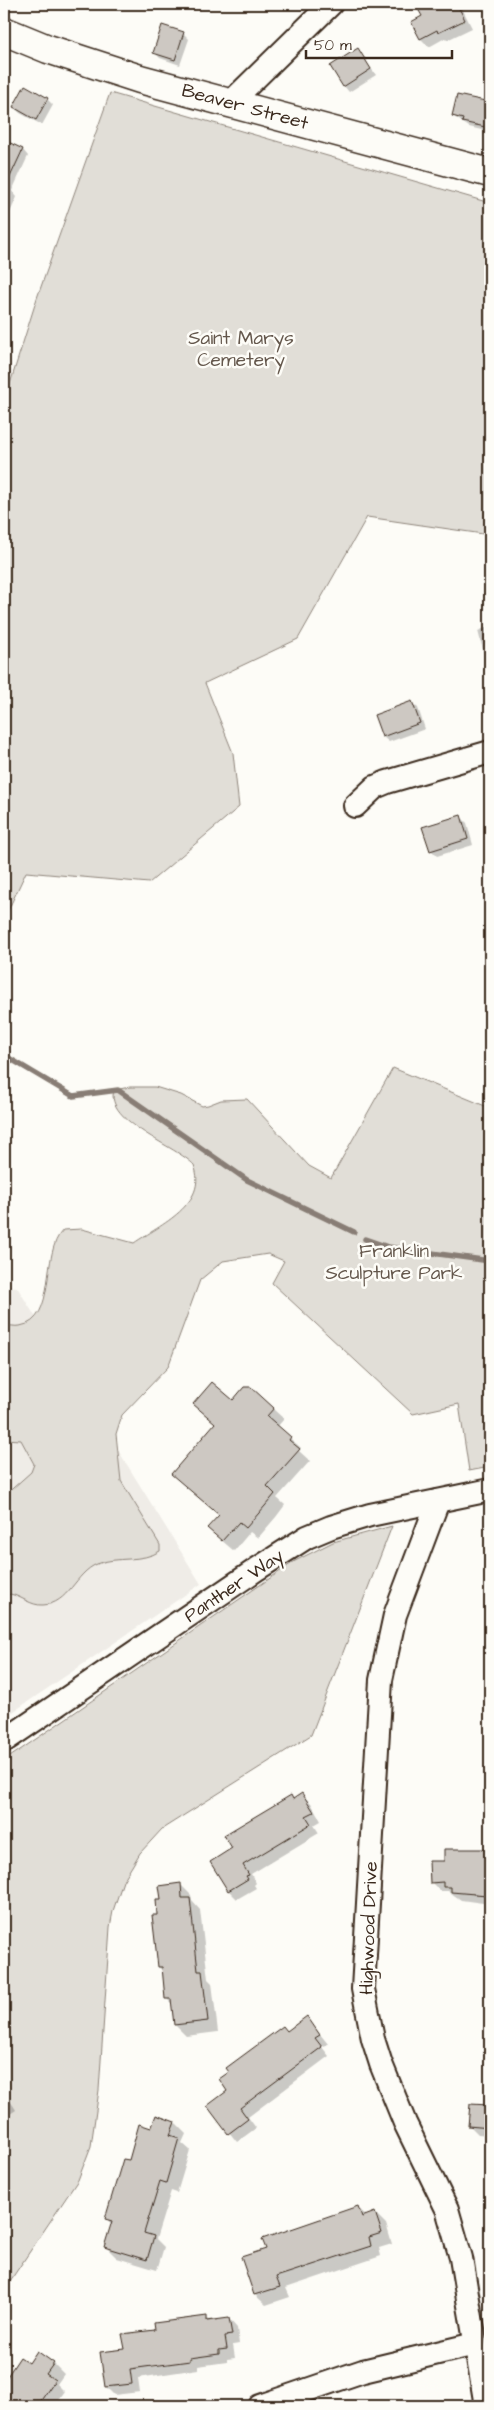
<svg xmlns="http://www.w3.org/2000/svg" width="494" height="2410" viewBox="0 0 494 2410" font-family="'Architects Daughter',sans-serif">
  <style>
    .built { fill: #efece7 }
    .green { fill: #e1ded7; stroke: #8e847a }
    .shadow { fill: #0003 }
    .lines { fill: none; stroke-linecap: round; stroke-linejoin: round }
    .stream { stroke: #887d74; stroke-width: 5.5 }
    .building { fill: #cdc8c2; stroke: #3b2a1e }
    .minor-casing { stroke: #3b2a1e; stroke-width: 26 }
    .secondary-casing { stroke: #3b2a1e; stroke-width: 31 }
    .minor { stroke: #fdfcf7; stroke-width: 22 }
    .secondary { stroke: #fdfcf7; stroke-width: 28 }
    .labels { text-anchor: middle; dominant-baseline: central; stroke-width: 5; stroke-linejoin: round; paint-order: stroke }
    .street-label { font-size: 19px; fill: #3b2a1e; stroke: #fdfcf7 }
    .park-label { font-size: 19px; fill: #64574c; stroke: #fdfcf7 }
  </style>
  <rect width="100%" height="100%" fill="#fdfcf7"/>
  <filter id="ink" filterUnits="userSpaceOnUse"><feTurbulence type="fractalNoise" baseFrequency=".02" numOctaves="2"/><feDisplacementMap in="SourceGraphic" scale="10" xChannelSelector="R" yChannelSelector="G"/><feConvolveMatrix kernelMatrix="1 2 1 2 8 2 1 2 1" color-interpolation-filters="sRGB"/></filter>
  <g filter="url(#ink)">
    <polygon class="built" points="4,1286 17,1287 201,1584 4,1718"/>
    <g class="green">
      <polygon points="110,93 490,203 490,535 367,517 298,639 205,683 233,753 239,807 149,883 26,872 4,919 4,403 37,298"/>
      <path d="M393,1068L490,1108V1467L469,1471L459,1404L413,1414L272,1283L284,1261L268,1254L223,1261L200,1280L168,1367L122,1415L116,1434L121,1481L160,1545V1551C142,1563 116,1556 97,1564C75,1573 69,1604 43,1605C31,1606 21,1596 10,1594L4,1597V1496L31,1472L34,1464L21,1440L4,1439V1325C8,1325 15,1327 20,1326C58,1320 40,1253 63,1230L82,1229L134,1243C160,1225 209,1204 194,1165C178,1147 104,1121 114,1090L130,1087H155L181,1095L202,1106L208,1105L221,1100L247,1099L309,1166L331,1178Z"/>
      <polygon points="392,1526 311,1735 162,1829 140,1853 123,1881 113,1911 110,1927 99,2090 91,2146 78,2180 4,2290 4,1761 295,1561 333,1542"/>
    </g>
    <g class="shadow">
      <polygon points="416,4 460,4 472,28 447,40 445,38 429,47 421,39 412,22 423,17"/>
      <polygon points="183,33 189,39 180,65 160,58 154,52"/>
      <polygon points="358,50 376,75 349,92 344,86"/>
      <polygon points="25,87 47,99 53,105 42,125 20,113 14,107"/>
      <polygon points="458,96 490,103 490,132 469,127 453,116"/>
      <polygon points="4,141 23,150 28,156 12,191 17,197 4,226"/>
      <polygon points="490,626 490,677 478,631"/>
      <polygon points="412,703 418,708 425,729 389,742 383,737 376,716"/>
      <polygon points="461,817 467,823 473,845 437,856 431,850"/>
      <polygon points="233,1402 273,1409 284,1419 277,1427 301,1448 299,1451 310,1461 277,1498 285,1505 276,1517 258,1538 250,1532 234,1551 220,1539 220,1516 173,1474"/>
      <polygon points="488,1546 490,1547 490,1564 486,1561"/>
      <polygon points="302,1795 311,1803 321,1821 314,1825 319,1833 251,1874 256,1883 254,1885 256,1888 237,1899 229,1891 211,1862 234,1849 291,1796 294,1800"/>
      <polygon points="490,1850 490,1904 461,1900 448,1891 440,1891 431,1882 445,1862 445,1851"/>
      <polygon points="180,1884 191,1895 192,1901 200,1910 208,1979 212,1983 218,2032 186,2036 175,2025 173,2005 167,1999 164,1972 159,1967 159,1916 162,1900"/>
      <polygon points="307,2018 328,2044 322,2047 329,2056 248,2117 256,2128 237,2142 208,2106 229,2091 288,2032"/>
      <polygon points="4,2091 16,2110 4,2118"/>
      <polygon points="487,2102 490,2102 490,2138 488,2135 478,2134 470,2126 487,2106"/>
      <polygon points="156,2116 175,2123 186,2134 182,2143 190,2150 177,2193 171,2191 156,2239 164,2247 157,2270 117,2258 106,2247 112,2225 107,2219 130,2162 151,2130"/>
      <polygon points="358,2208 367,2216 375,2213 386,2224 392,2244 379,2248 381,2256 286,2288 290,2297 266,2305 255,2295 267,2250"/>
      <polygon points="206,2317 211,2322 229,2319 237,2328 239,2344 233,2345 235,2358 227,2359 227,2362 198,2366 198,2369 138,2378 140,2392 114,2395 106,2387 126,2350 156,2331"/>
      <polygon points="21,2359 29,2365 54,2364 64,2374 57,2384 65,2392 55,2406 4,2406 4,2384"/>
    </g>
    <g class="lines">
      <g class="stream">
        <polyline points="4,1055 73,1096 118,1090 247,1180 354,1232"/>
        <polyline points="365,1239 388,1247 490,1261"/>
      </g>
    </g>
    <g class="building">
      <polygon points="415,4 457,4 465,20 438,33 437,30 420,39 411,22 422,16"/>
      <polygon points="162,25 184,32 175,60 153,53"/>
      <polygon points="358,48 371,69 343,87 330,66"/>
      <polygon points="25,85 48,98 36,120 13,107"/>
      <polygon points="457,95 490,102 490,128 462,122 463,119 452,116"/>
      <polygon points="4,140 23,149 4,190"/>
      <polygon points="412,701 420,723 382,737 374,715"/>
      <polygon points="461,815 468,839 430,851 422,827"/>
      <polygon points="212,1382 233,1400 244,1387 251,1387 274,1408 267,1416 291,1437 289,1440 300,1449 267,1486 275,1494 265,1506 246,1528 239,1522 222,1541 207,1528 219,1515 171,1474 215,1423 193,1404"/>
      <polygon points="302,1793 314,1812 306,1816 311,1824 243,1865 249,1875 246,1876 248,1879 228,1891 210,1862 232,1848 224,1835 291,1795 293,1799"/>
      <polygon points="444,1849 490,1849 490,1892 488,1892 487,1895 451,1892 451,1887 443,1887 443,1882 430,1883 429,1861 444,1861"/>
      <polygon points="181,1883 182,1898 190,1898 198,1971 202,1971 208,2021 174,2025 171,1999 165,1999 162,1967 158,1967 152,1915 157,1915 156,1899 161,1899 159,1886"/>
      <polygon points="307,2016 320,2035 315,2038 322,2047 240,2108 248,2119 228,2134 207,2106 227,2091 219,2079 229,2072 226,2068 283,2026 287,2031"/>
      <polygon points="470,2104 490,2105 490,2128 468,2126"/>
      <polygon points="156,2115 175,2122 170,2135 179,2138 166,2183 160,2181 144,2233 154,2236 147,2260 104,2247 112,2221 105,2219 123,2159 129,2160 139,2124 151,2128"/>
      <polygon points="358,2206 362,2217 375,2212 382,2233 369,2237 371,2246 276,2277 280,2287 254,2295 241,2257 266,2249 262,2239"/>
      <polygon points="207,2316 207,2321 229,2318 232,2335 225,2336 227,2349 219,2350 219,2354 190,2358 190,2361 130,2369 132,2384 105,2387 100,2352 125,2349 122,2334 155,2330 154,2323"/>
      <polygon points="37,2351 54,2363 46,2374 55,2380 40,2402 37,2401 34,2406 4,2406 4,2381 20,2357 29,2363"/>
    </g>
    <g class="lines">
      <g class="minor-casing">
        <g id="minor">
          <polyline points="231,102 331,4"/>
          <polyline points="355,806 375,787 387,782 490,752"/>
          <polyline points="438,1501 395,1615 381,1680 363,1989 373,2039 381,2064 405,2123 447,2209 461,2258 486,2406"/>
          <polyline points="4,1741 257,1569 307,1537 331,1527 370,1515 490,1490"/>
          <polyline points="260,2406 363,2371 475,2344"/>
        </g>
      </g>
      <g class="secondary-casing">
        <polyline id="secondary" points="4,31 48,49 140,79 490,173"/>
      </g>
      <use href="#minor" class="minor"/>
      <use href="#secondary" class="secondary"/>
    </g>
  </g>
  <g class="labels">
    <g class="street-label">
      <text transform="translate(245 107) rotate(15)">Beaver Street</text>
      <text transform="translate(234 1586) rotate(-34)">Panther Way</text>
      <text transform="translate(369 1928) rotate(-88)">Highwood Drive</text>
    </g>
    <g class="park-label">
      <text x="241" y="338">Saint Marys<tspan x="241" dy="22">Cemetery</tspan></text>
      <text x="394" y="1251">Franklin<tspan x="394" dy="22">Sculpture Park</tspan></text>
    </g>
  </g>
  <rect width="494" height="2410" fill="none" stroke="#fdfcf7" stroke-width="20"/>
  <rect x="10" y="10" width="474" height="2390" fill="none" stroke="#3b2a1e" stroke-width="2" filter="url(#ink)"/>
  <path d="M306 50v8h146v-8" fill="none" stroke="#3b2a1e" stroke-width="2.5"/>
  <text x="314" y="50" font-size="15" fill="#3b2a1e" stroke="#fdfcf7" stroke-width="4" paint-order="stroke">50 m</text>
</svg>
